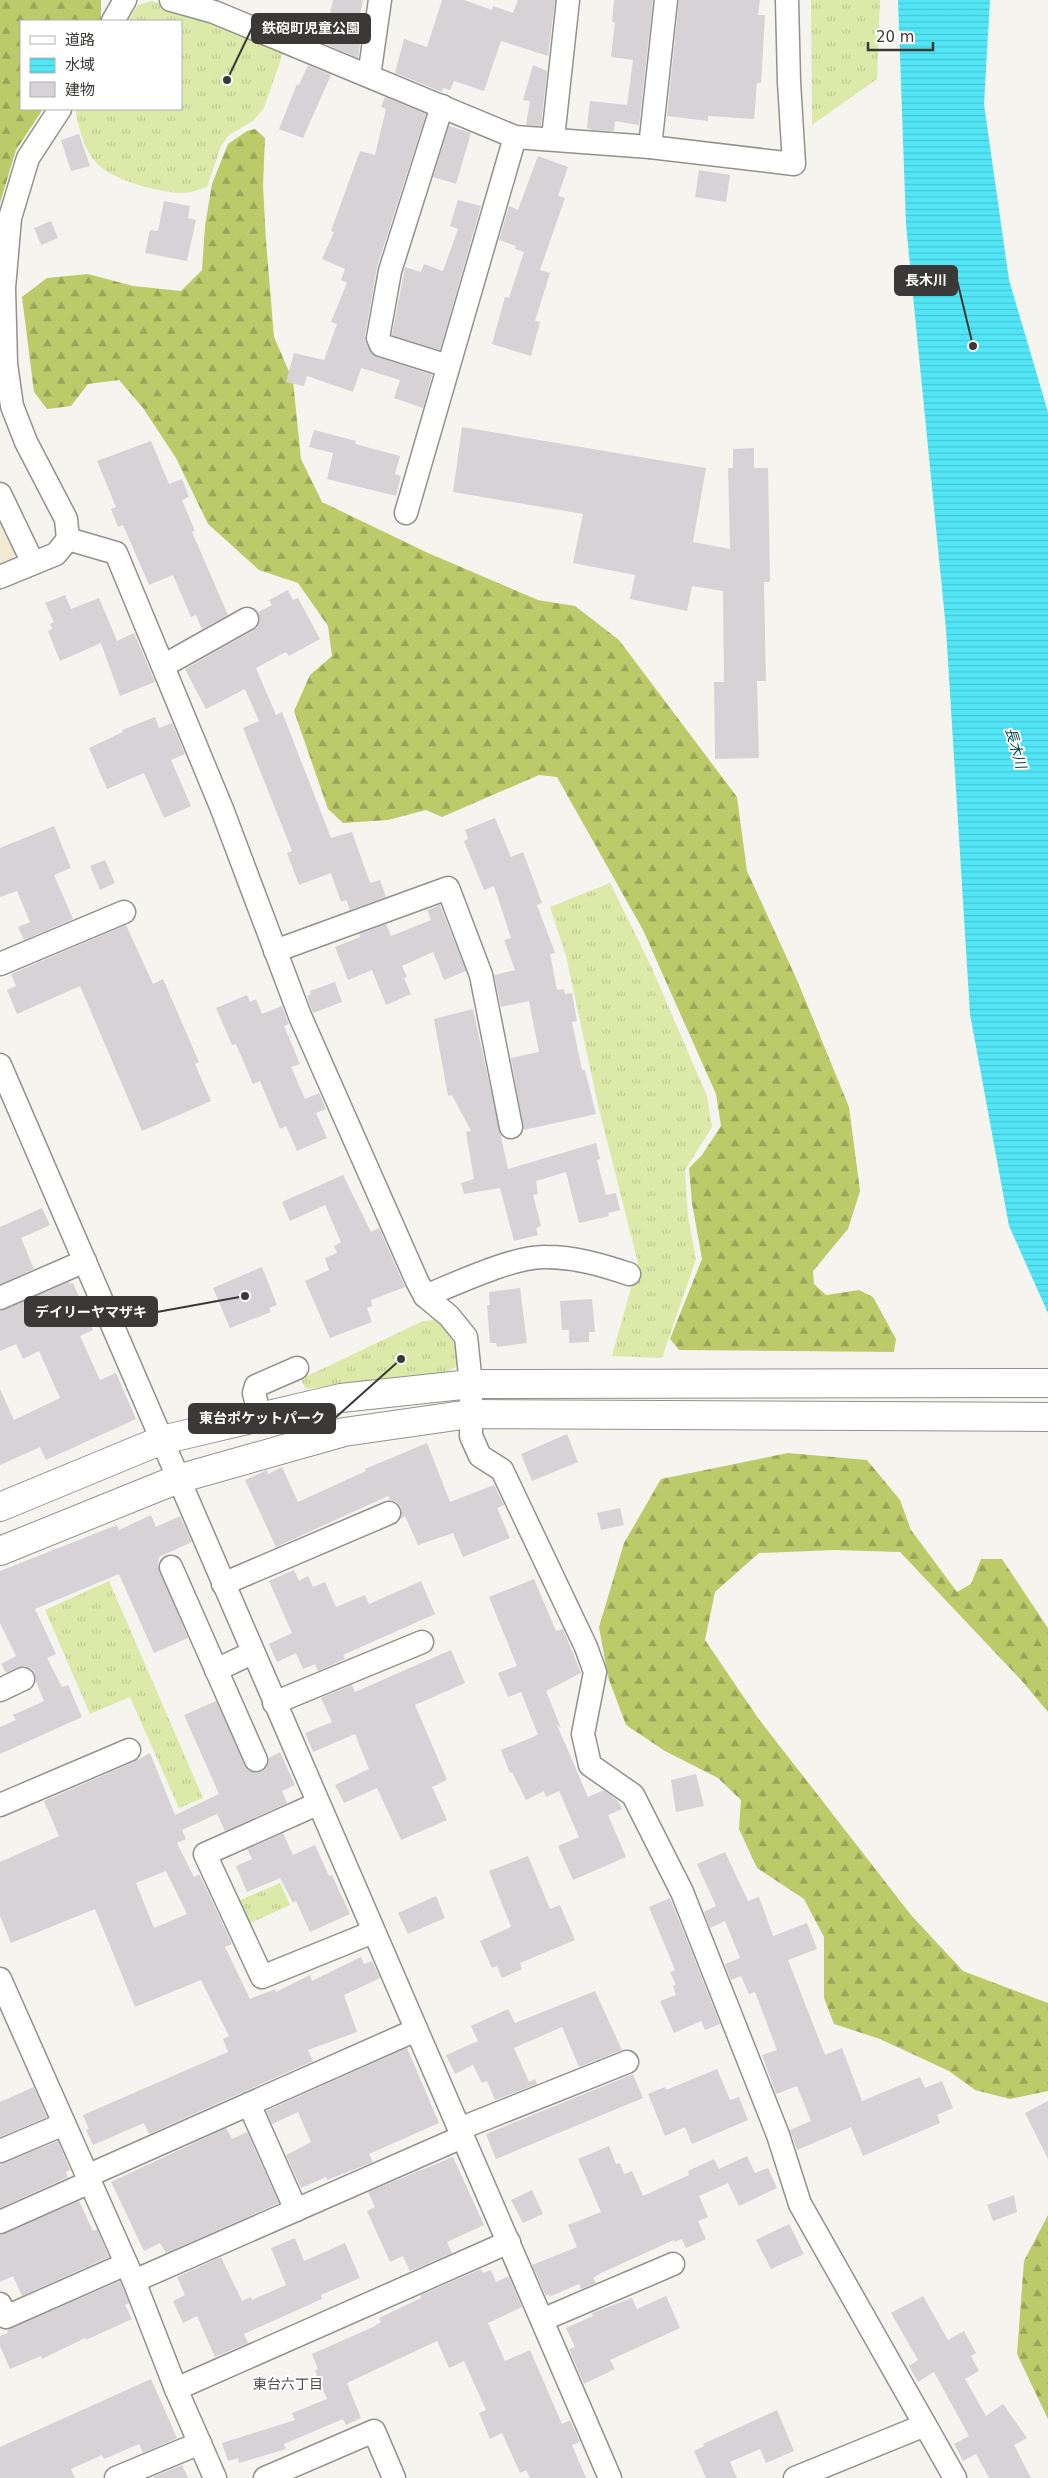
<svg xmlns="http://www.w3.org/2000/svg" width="1048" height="2478" viewBox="0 0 1048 2478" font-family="'DejaVu Sans','Noto Sans JP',sans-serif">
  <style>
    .education { fill: #f3ead4 }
    .grass { fill: url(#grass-tufts) }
    .forest { fill: url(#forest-firs) }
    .water { fill: url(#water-rules) }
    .building { fill: #d6d2d6; fill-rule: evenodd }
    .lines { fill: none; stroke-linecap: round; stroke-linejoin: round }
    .minor-casing { stroke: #92918c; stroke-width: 25 }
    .tertiary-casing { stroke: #92918c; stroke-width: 30 }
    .minor { stroke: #fff; stroke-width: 22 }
    .tertiary { stroke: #fff; stroke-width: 28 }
    .labels { text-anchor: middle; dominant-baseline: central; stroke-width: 4; stroke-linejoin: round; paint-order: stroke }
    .water-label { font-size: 14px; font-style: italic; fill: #00454b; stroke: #fff }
    .neighbourhood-label { font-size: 14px; fill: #4e4d49; stroke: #fff }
    .leader { fill: none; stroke: #3a3937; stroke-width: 2 }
    .callout-dot { fill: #3a3937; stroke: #fff; stroke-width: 2 }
    .callout { fill: #3a3937; stroke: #3a3937; stroke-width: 2 }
    .callout-label { font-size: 14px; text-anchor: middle; font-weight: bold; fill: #fff }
  </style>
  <defs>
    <pattern id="grass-tufts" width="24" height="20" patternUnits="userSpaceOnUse" patternTransform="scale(1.25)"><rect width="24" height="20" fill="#dce9a9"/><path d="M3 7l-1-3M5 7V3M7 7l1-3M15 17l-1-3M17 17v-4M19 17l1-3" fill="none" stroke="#bec992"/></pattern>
    <pattern id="forest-firs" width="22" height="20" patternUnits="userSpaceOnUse" patternTransform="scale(1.25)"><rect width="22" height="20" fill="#bbcb6a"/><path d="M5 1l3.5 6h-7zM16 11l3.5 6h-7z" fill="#99a658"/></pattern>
    <pattern id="water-rules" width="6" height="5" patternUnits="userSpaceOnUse" patternTransform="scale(1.25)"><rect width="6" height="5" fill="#52e6f6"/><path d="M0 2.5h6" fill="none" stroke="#48c6d4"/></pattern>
  </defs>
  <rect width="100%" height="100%" fill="#f6f4ef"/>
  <polygon class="education" points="0,504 19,544 15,562 0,568"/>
  <g class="grass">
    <polygon points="811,0 880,0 877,79 812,125"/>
    <path d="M152,1L211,20L283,53L264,108L253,121L229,135L221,146L207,187C200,189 192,192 185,193C160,193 108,180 93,159C83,146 78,124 75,109H181V21H128L138,5Z"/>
    <polygon points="610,883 650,964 707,1096 712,1127 685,1170 688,1216 696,1259 662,1358 612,1356 638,1263 598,1105 566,956 550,907"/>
    <path d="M435,1320C452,1330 457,1347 458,1366L446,1372L306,1389L301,1379L423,1321Z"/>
    <polygon points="109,1581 203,1798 179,1808 130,1697 90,1714 45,1610"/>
    <polygon points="280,1883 290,1905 248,1924 238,1901"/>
  </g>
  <g class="forest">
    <polygon points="0,0 101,0 101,21 21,21 21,109 43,109 16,150 0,203"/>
    <polygon points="255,129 265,138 263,186 266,241 274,337 293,381 301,459 322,502 428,553 538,600 575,606 619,640 737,797 747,871 797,980 849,1107 860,1191 848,1229 813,1271 814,1284 826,1295 859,1290 873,1297 896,1339 894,1352 679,1350 670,1339 702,1259 692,1203 689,1168 702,1155 721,1126 716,1094 643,930 557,777 539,775 442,817 426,810 388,820 343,823 328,809 294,711 310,675 332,656 328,626 298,583 259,570 208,524 176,458 143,408 119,380 88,384 71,406 47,409 34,392 22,297 47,278 88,274 133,286 181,291 202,270 205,226 212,184 228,144 247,131"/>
    <polygon points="788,1453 867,1460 900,1500 911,1530 957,1592 971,1584 981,1559 1002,1559 1048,1628 1048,1712 1021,1680 900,1552 835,1550 759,1553 715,1592 705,1640 758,1718 911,1915 963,1971 1048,2003 1048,2091 1010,2099 975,2090 949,2071 880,2039 834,2024 824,1998 824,1937 804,1899 757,1868 739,1829 741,1800 718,1778 665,1751 626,1725 608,1677 599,1627 624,1543 661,1479"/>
    <polygon points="1048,2215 1048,2419 1017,2354 1024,2261"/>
  </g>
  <polygon class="water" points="898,0 990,0 984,104 1009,280 1048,412 1048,1313 1009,1226 970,1014 946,629 906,225"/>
  <g class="building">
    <polygon points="333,0 363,0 360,15 364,16 358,58 323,43"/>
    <polygon points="442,0 464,0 492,10 493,6 513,13 518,0 555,0 548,56 501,41 484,91 454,81 450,90 443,88 442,92 395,73 404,39 427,47"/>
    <polygon points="614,0 653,0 639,125 615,121 614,131 593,130 587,128 590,101 627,105 633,60 611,57 615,22 612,22"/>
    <polygon points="679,0 760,0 758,15 765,15 761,83 757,83 754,119 708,116 708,121 667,116"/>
    <polygon points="308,65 331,75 303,138 279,129 297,84 299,85"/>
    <polygon points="533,65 547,71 541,126 526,125 530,101 523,100"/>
    <polygon points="385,97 426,114 377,267 365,336 366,343 372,354 377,357 432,375 423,408 394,398 400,380 361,368 353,392 307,376 304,386 286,382 294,353 324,360 337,324 331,322 347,283 341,280 345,269 322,259 334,232 331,231 360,151 375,155 386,109 381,107"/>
    <polygon points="449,126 471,133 456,184 433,177"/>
    <polygon points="79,134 90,166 71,171 61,140"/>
    <polygon points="538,156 568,167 558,196 565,198 540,270 550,273 535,321 540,322 531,356 492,344 505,297 509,298 524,252 515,249 516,246 499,240 509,206 518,210"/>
    <polygon points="699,170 730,175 726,202 695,197"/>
    <polygon points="458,200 481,206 440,350 392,335 405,267 421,272 424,264 443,271 458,229 450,226"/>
    <polygon points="164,201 190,206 188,218 196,220 187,261 145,253 150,230 158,231"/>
    <polygon points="51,221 58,238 41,245 34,228"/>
    <polygon points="462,427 706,468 693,542 730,549 728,468 733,468 733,449 754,448 754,468 768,468 770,582 764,582 766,681 757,681 759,758 715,759 714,682 724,682 723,591 692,586 687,611 630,599 635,575 573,563 583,514 453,492"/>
    <polygon points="314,430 356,441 355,444 400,456 395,474 401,476 396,496 327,479 333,453 309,447"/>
    <polygon points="151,441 169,484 182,479 189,497 182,500 195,531 192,532 228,615 202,629 196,615 191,617 173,575 149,585 123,525 118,527 111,509 116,507 97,461"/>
    <polygon points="288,590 293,600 298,598 320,639 289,656 286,652 256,668 276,715 282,712 331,838 352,832 370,883 380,880 386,897 350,910 346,900 341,902 331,873 299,885 287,853 292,851 243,728 259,721 245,689 206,709 185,669 254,630 260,620 258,612 272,605 269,600"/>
    <polygon points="65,595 71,609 99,598 117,641 134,633 155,682 120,696 101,643 60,661 48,631 52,629 50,624 54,622 45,603"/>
    <polygon points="155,717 159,728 172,723 185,754 171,760 191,806 164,818 144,773 107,789 89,748 123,732 122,730"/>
    <polygon points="495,818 511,857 523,852 542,903 537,905 555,953 550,954 557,990 564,989 565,994 572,993 577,1021 572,1022 582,1070 585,1070 596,1114 524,1130 511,1058 539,1052 529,1001 501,1007 494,975 515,970 504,940 511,938 494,886 484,890 464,841 468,839 465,830"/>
    <polygon points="54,826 71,868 54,875 73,919 24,940 18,927 30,922 17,891 0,897 0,848"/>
    <polygon points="105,860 115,883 100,890 90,866"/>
    <polygon points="440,905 466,971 444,980 433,952 402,966 407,977 404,978 411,994 386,1005 372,970 348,980 335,947 360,937 359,934 386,924 391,936 431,920 427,910"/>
    <polygon points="126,925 153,984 163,979 199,1062 195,1064 211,1101 142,1131 80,986 17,1014 7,990 16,986 11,974"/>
    <polygon points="335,982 342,1002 313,1013 307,996 311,994 310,991"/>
    <polygon points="247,995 250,1002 256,999 262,1014 282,1006 289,1024 284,1026 300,1064 291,1067 305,1099 319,1093 326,1109 316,1113 327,1138 297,1151 286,1126 280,1129 260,1081 253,1084 236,1044 232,1045 216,1008"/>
    <polygon points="473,1009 508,1169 596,1143 600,1159 597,1160 606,1195 616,1193 620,1210 608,1213 609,1216 579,1223 566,1172 536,1181 538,1194 533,1195 541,1226 536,1228 538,1235 514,1241 500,1188 464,1194 461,1183 474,1179 466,1132 471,1131 452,1095 448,1096 434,1019"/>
    <polygon points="343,1175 371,1232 379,1228 405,1287 371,1300 372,1306 367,1308 372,1322 330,1338 305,1281 329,1270 325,1258 337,1253 334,1246 341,1242 325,1205 290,1221 282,1202"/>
    <polygon points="42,1208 50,1225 21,1238 34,1269 0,1284 0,1227"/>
    <polygon points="262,1267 277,1305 269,1308 271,1312 230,1328 213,1288"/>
    <polygon points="69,1282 70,1284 73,1283 93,1330 80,1336 100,1380 116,1373 136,1419 46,1460 40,1447 0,1465 0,1389 14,1420 60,1398 39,1351 23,1359 16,1344 0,1351 0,1311"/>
    <polygon points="520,1288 527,1343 497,1347 496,1343 490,1343 487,1305 490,1305 489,1292"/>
    <polygon points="592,1299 595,1332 589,1332 589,1342 569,1343 569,1330 562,1330 560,1301"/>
    <polygon points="567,1434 578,1462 532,1481 521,1454"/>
    <polygon points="427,1443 450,1502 494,1485 504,1505 497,1508 510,1538 463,1557 453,1533 418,1545 405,1516 401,1519 401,1507 396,1502 390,1500 388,1496 276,1547 245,1480 267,1470 268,1474 282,1467 298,1502 366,1471 365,1469"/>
    <polygon points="620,1508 624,1525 601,1530 597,1513"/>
    <polygon points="151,1515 156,1527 180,1516 192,1542 159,1557 158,1566 188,1638 154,1653 119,1574 35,1609 56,1654 47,1658 62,1687 68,1685 82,1717 0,1754 0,1727 16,1720 13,1715 44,1701 36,1682 35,1674 31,1668 24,1666 6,1673 1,1664 16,1656 0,1623 0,1571 117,1525 119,1530"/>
    <polygon points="294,1570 299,1581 308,1576 313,1587 325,1582 336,1607 365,1595 369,1604 421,1581 435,1614 343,1655 345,1659 318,1671 315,1664 303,1669 296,1653 277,1662 269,1644 292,1633 269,1581"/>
    <polygon points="534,1579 556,1631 563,1629 581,1673 546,1691 561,1728 557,1725 588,1797 604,1790 618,1801 622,1809 608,1815 626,1857 573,1880 558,1846 579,1837 559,1791 546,1797 544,1791 526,1800 512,1772 510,1773 501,1750 538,1735 521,1692 508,1697 498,1673 517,1666 489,1597"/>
    <polygon points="451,1650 465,1683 415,1705 447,1780 432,1787 447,1820 401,1840 377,1788 344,1803 335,1785 369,1769 355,1734 313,1752 305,1733 332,1722 321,1698 352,1685 355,1692"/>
    <path d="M216,1701L248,1770L254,1773L262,1772L267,1767L269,1758L280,1752L295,1785L282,1791L287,1803L225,1831L217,1814L182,1830L186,1839L177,1843L194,1877L199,1874L206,1888L232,1944L225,1947L250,1999L275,1989L276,1992L310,1975L312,1981L361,1957L364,1964L372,1961L380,1978L344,1995L357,2032L308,2050L313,2061L149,2134L144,2123L93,2145L86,2130L89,2129L83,2115L228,2052L223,2039L229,2036L201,1980L135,2007L95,1909L11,1943L0,1916V1862L59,1836L44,1801L134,1762L150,1753L175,1815L219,1794L184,1715ZM166,1871L187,1914L154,1928L136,1883Z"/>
    <polygon points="696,1774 704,1806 676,1812 671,1780"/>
    <polygon points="283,1833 293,1855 315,1845 329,1876 332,1875 350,1914 310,1932 296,1901 293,1903 280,1878 247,1892 236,1866 252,1859 247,1849"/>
    <polygon points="725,1852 748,1901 759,1897 773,1936 807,1923 817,1949 788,1960 825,2055 842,2048 862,2101 920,2077 925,2088 942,2081 953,2108 937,2115 940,2123 863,2156 851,2127 797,2150 790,2130 811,2121 797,2086 776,2094 762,2055 777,2050 755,1992 749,1994 741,1976 731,1980 725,1964 740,1958 725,1921 710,1928 704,1912 716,1906 697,1864"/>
    <polygon points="528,1856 550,1909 560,1905 575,1940 520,1963 522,1969 502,1978 497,1966 492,1968 480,1941 511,1927 489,1871"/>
    <polygon points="436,1896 445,1918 408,1934 398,1913"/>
    <polygon points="670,1898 720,2024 705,2030 701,2021 674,2033 660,2001 676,1995 673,1986 676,1985 670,1972 675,1970 649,1907"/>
    <polygon points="595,1991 622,2050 579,2067 562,2027 514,2048 529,2082 535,2079 537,2084 495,2100 487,2081 482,2083 473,2065 455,2074 446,2055 478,2041 471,2026 508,2009 515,2023"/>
    <polygon points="407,2048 439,2123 369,2154 373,2162 327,2180 326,2177 301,2188 286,2155 311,2142 298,2112 272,2124 266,2111"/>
    <polygon points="717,2069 730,2100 739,2097 748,2120 692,2144 685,2127 665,2136 648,2094 665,2087 666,2090"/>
    <polygon points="633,2074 643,2098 496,2159 486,2134"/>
    <polygon points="34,2087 47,2117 0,2137 0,2102"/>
    <polygon points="1048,2101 1048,2159 1025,2113"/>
    <polygon points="226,2128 232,2139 247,2132 279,2203 166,2253 160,2243 144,2251 111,2182"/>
    <polygon points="58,2141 70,2170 66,2172 68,2177 0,2208 0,2164"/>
    <polygon points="609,2146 616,2164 620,2163 624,2174 632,2171 643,2196 689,2175 688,2171 714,2159 719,2169 747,2156 755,2173 768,2168 777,2188 739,2206 728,2183 699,2196 708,2217 698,2221 706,2239 686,2248 682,2239 675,2242 674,2240 601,2273 593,2278 596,2283 581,2289 579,2284 549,2297 549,2294 546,2296 532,2265 577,2247 568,2225 601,2212 578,2159"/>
    <polygon points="453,2157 484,2225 447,2242 452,2253 410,2271 403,2256 390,2262 367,2211 375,2207 368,2192"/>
    <polygon points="532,2190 543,2214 523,2223 511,2200"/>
    <polygon points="1014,2195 1017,2212 993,2221 987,2205"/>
    <polygon points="79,2201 93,2231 97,2229 109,2257 22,2296 13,2276 0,2282 0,2235"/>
    <polygon points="789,2224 804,2254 771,2269 756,2240"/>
    <polygon points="295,2238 304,2261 345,2243 360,2278 321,2295 322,2299 244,2334 248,2343 215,2357 197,2316 183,2323 173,2301 185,2295 177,2277 221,2257 242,2301 251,2297 252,2300 286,2285 271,2248"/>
    <polygon points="481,2269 483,2273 491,2270 496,2282 509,2276 522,2307 488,2323 505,2361 530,2350 562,2424 570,2420 580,2442 572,2445 586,2478 530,2478 526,2470 520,2473 502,2433 490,2439 479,2413 486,2410 464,2361 449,2368 437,2341 347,2383 361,2418 346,2425 343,2419 284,2444 286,2449 239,2463 238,2458 228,2461 222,2443 295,2420 292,2413 327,2399 315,2371 318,2369 312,2354 373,2327 381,2322 379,2318 421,2298 421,2295"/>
    <polygon points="120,2281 129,2303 125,2305 132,2319 86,2340 85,2338 42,2359 41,2356 10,2369 0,2346 0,2336 8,2333 7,2330"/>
    <polygon points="666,2296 680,2328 610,2360 615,2369 584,2384 569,2349 575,2347 566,2328 593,2316 592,2313 632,2298 637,2309"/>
    <polygon points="923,2296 948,2340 964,2331 976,2353 971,2356 979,2371 965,2379 986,2416 1003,2404 1027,2438 1014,2445 1031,2478 989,2478 976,2454 963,2461 954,2444 969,2436 934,2372 918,2382 909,2366 918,2360 891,2313"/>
    <polygon points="151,2379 177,2438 143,2453 139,2444 104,2459 102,2455 71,2469 75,2478 0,2478 0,2447"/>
    <polygon points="777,2410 794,2451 766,2463 760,2449 730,2462 737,2478 706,2478 694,2451 704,2446 703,2444"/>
    <polygon points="182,2465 188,2478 154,2478 153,2477"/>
  </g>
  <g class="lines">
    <g class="minor-casing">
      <g id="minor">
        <polyline points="171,0 214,12 515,137 650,147 794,164 789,82 787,0"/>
        <polyline points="113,21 125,0"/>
        <polyline points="369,76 380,0"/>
        <polyline points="442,106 390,271 378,338 381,345 448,366"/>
        <polyline points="553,138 568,0"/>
        <polyline points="650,147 666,0"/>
        <polyline points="0,494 33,563"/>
        <polyline points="406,513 515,137"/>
        <polyline points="68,539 116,553 222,809 300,1016 417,1281 425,1296 449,1316 466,1337 471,1384 471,1436 480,1456 502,1470 586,1647 595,1672 583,1734 590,1765 633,1795 682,1892 778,2135 800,2204 955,2478"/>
        <polyline points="0,577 56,554 68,539 66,519 26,442 12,406 6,364 4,288 10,218 28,158 60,109"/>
        <polyline points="163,666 247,619"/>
        <polyline points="275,951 448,888 481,975 511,1127"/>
        <polyline points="0,964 124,912"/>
        <polyline points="0,1065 610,2478"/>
        <path d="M425,1296C456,1284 513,1256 546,1257C575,1257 602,1265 629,1274"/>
        <polyline points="0,1298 85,1261"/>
        <polyline points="260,1417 254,1393 256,1386 297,1368"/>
        <polyline points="171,1567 256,1760"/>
        <polyline points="223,1584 389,1513"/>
        <polyline points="216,1670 252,1653"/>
        <polyline points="0,1690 23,1679"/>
        <polyline points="274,1703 422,1642"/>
        <polyline points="317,1804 205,1854 262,1977 373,1932"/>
        <polyline points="0,1805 129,1750"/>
        <polyline points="0,1979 134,2281 176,2389 215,2478"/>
        <polyline points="249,2104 296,2210"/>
        <polyline points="459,2129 627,2062"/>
        <polyline points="0,2151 64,2124"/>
        <polyline points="87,2176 416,2030"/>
        <polyline points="0,2222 90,2182"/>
        <polyline points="134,2281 462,2137"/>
        <polyline points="0,2304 6,2317 126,2264"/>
        <polyline points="542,2320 673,2264"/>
        <polyline points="176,2389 509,2242"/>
        <polyline points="116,2478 200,2443"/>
        <polyline points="265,2478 374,2431 394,2478"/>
        <polyline points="795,2478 925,2425"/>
      </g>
    </g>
    <g class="tertiary-casing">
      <g id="tertiary">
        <polyline points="0,1507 162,1440 341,1398 471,1384 1048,1383"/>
        <polyline points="0,1551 178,1479 344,1432 470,1414 1048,1417"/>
      </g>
    </g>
    <use href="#minor" class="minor"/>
    <use href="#tertiary" class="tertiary"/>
  </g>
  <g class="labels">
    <g class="water-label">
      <text transform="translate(1016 748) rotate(74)">長木川</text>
    </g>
    <g class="neighbourhood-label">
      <text x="288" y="2384">東台六丁目</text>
    </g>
  </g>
  <path class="leader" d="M227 80L252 28M973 346L957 280M245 1296L157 1312M401 1359L335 1418"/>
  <g class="callout-dot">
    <circle cx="227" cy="80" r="5"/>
    <circle cx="973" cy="346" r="5"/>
    <circle cx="245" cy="1296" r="5"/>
    <circle cx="401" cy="1359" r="5"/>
  </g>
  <g class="callout">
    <rect x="252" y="14" width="118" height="29" rx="5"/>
    <rect x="895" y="266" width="62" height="29" rx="5"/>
    <rect x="25" y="1297" width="132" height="29" rx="5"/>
    <rect x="189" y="1404" width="146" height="29" rx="5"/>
  </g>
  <g class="callout-label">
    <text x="311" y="33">鉄砲町児童公園</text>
    <text x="926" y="285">長木川</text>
    <text x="91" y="1317">デイリーヤマザキ</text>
    <text x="262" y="1423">東台ポケットパーク</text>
  </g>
  <rect x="20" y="20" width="162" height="90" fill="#ffffff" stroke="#b0b0af"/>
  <rect x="30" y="36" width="25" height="8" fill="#ffffff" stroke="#b0b0af"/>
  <text x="65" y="45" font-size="15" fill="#3a3937">道路</text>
  <rect x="30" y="58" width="25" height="15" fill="url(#water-rules)" stroke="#b0b0af"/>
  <text x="65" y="70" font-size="15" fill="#3a3937">水域</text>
  <rect x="30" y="82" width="25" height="15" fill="#d6d2d6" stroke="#b0b0af"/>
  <text x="65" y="95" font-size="15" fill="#3a3937">建物</text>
  <path d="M868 42v8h65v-8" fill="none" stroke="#3a3937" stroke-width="2.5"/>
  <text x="876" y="42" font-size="15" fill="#3a3937" stroke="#ffffff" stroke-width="4" paint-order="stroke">20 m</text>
</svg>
